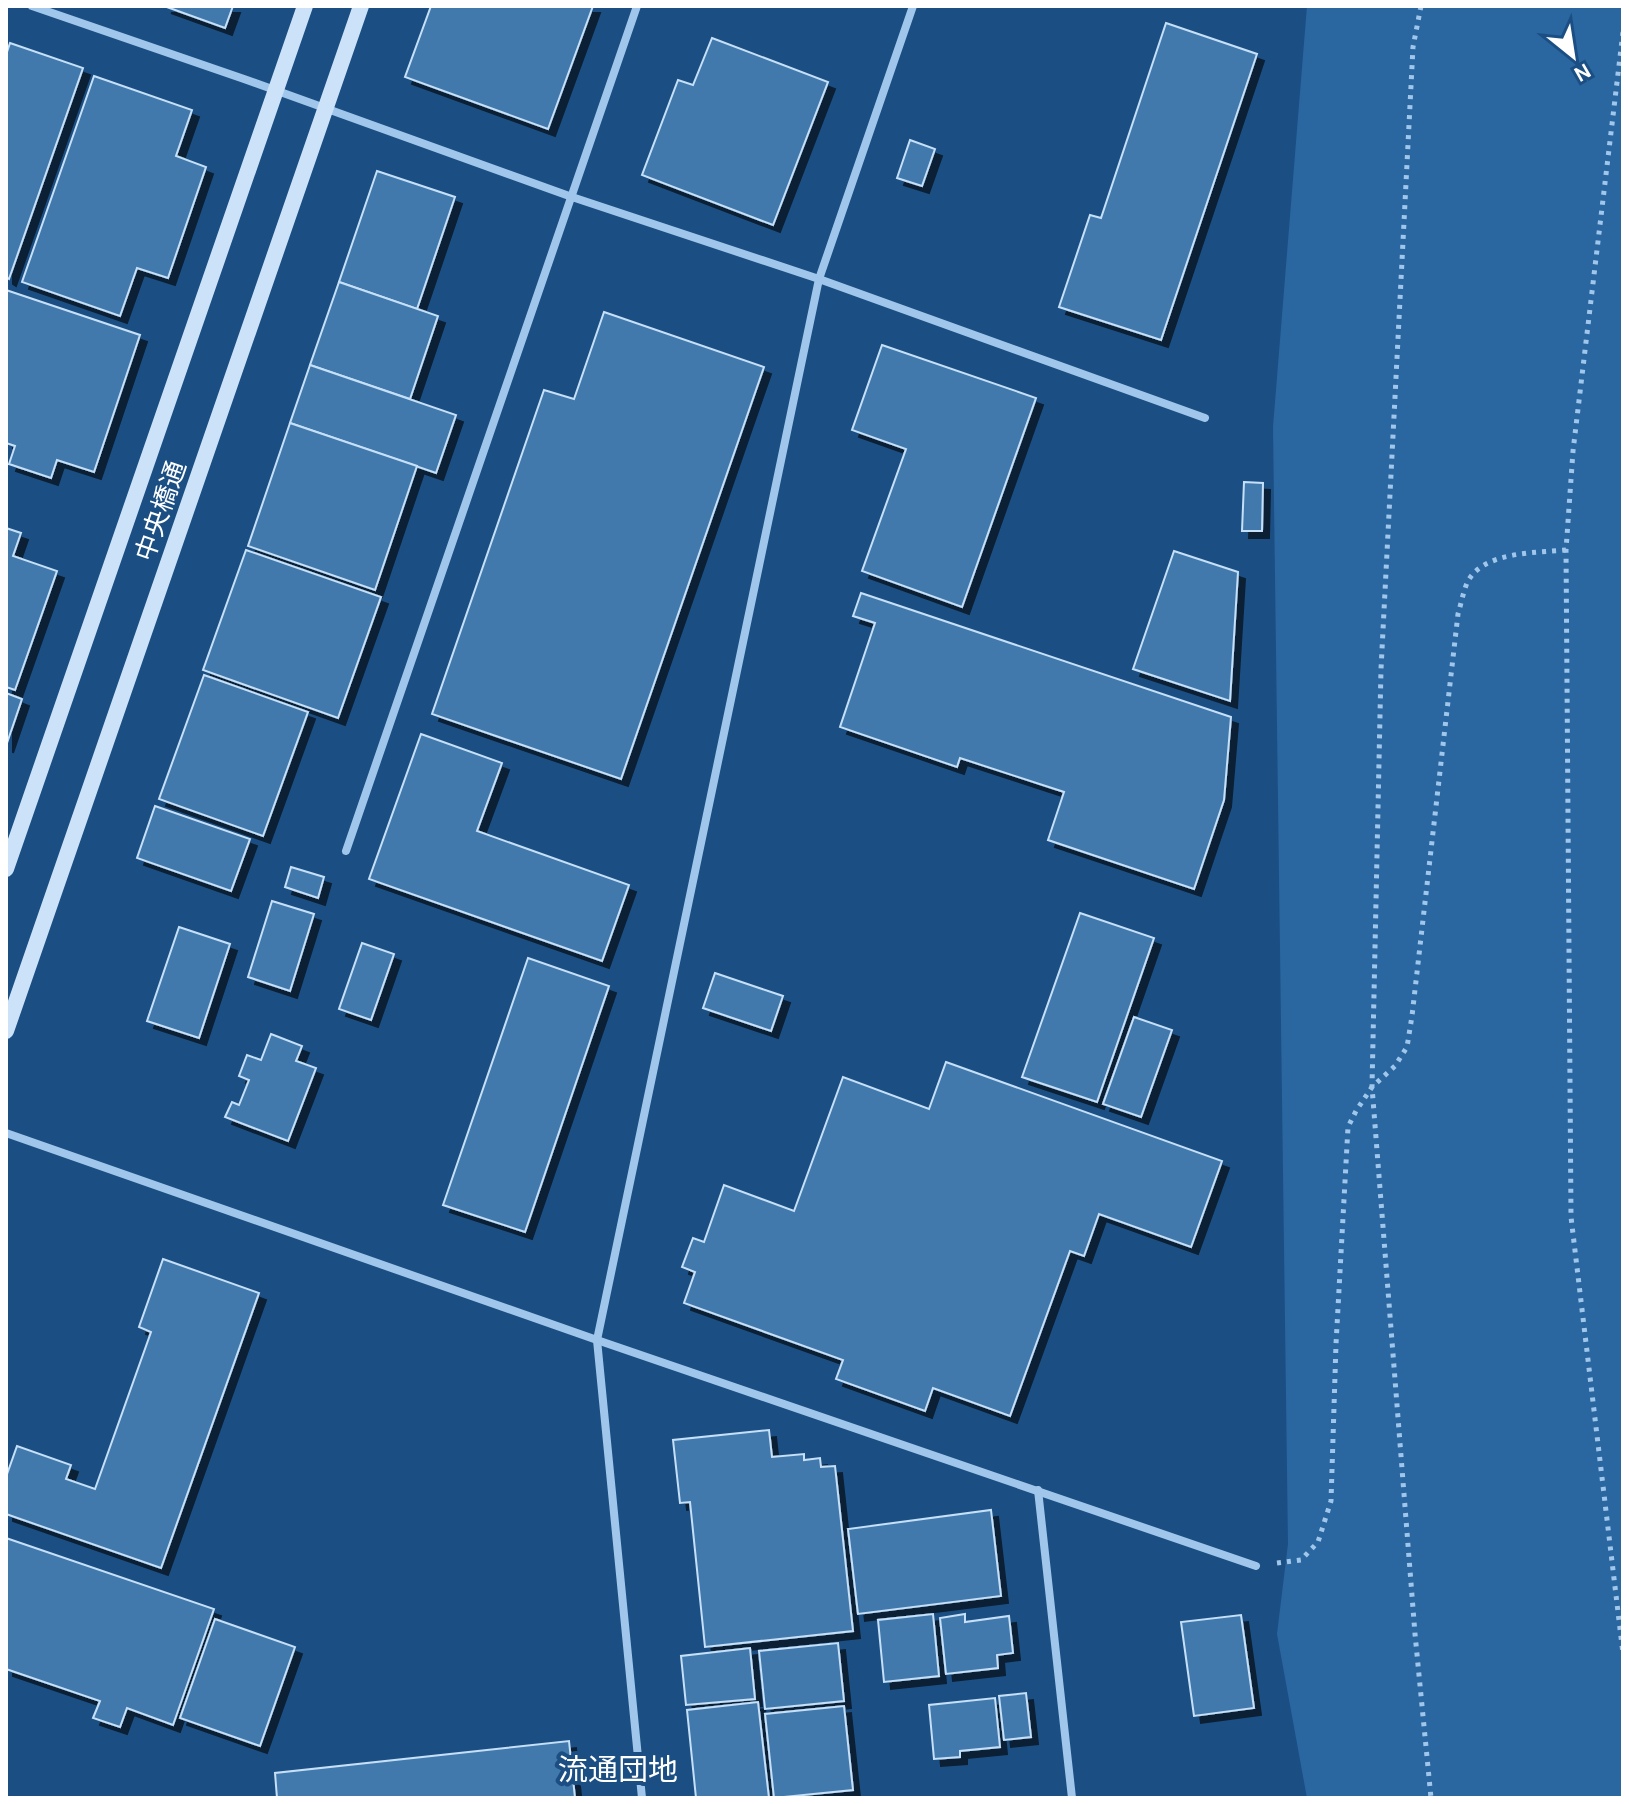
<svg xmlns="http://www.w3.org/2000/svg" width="1629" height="1804" viewBox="0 0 1629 1804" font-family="Karla,'Noto Sans JP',sans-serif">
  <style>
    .green { fill: #2a67a1 }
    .building { fill: #4379ad; stroke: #c5e0f8; stroke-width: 2; filter: url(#shadow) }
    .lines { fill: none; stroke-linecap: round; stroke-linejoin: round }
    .path { stroke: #a0c7eb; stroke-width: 5; stroke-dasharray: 4 6; stroke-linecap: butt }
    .minor { stroke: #a0c7eb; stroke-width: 8 }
    .secondary { stroke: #cce2f8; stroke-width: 16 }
    .labels { text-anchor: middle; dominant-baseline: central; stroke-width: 8; stroke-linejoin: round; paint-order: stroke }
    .street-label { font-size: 26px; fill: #fff; stroke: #1b4f84 }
    .quarter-label { font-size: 30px; fill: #fff; stroke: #1b4f84 }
  </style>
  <defs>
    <filter id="shadow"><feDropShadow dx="7" dy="7" stdDeviation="0" flood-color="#0009"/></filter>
  </defs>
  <rect width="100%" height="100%" fill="#1b4f84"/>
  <polygon class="green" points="1307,6 1623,6 1623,1798 1307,1798 1277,1634 1288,1544 1273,427"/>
  <g class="building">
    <polygon points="164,6 233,6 225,28"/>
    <polygon points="431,6 593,6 548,129 405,77"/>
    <polygon points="1166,23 1257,54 1161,340 1059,307 1090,215 1101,218"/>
    <polygon points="712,38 828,82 773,225 642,175 678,80 693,85"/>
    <polygon points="10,43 83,68 9,279 6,277 6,55"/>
    <polygon points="94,76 192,110 176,156 206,167 168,278 137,268 120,316 22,282"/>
    <polygon points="910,140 935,149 922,186 897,178"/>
    <polygon points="377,171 455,197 417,309 339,282"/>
    <polygon points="339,282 438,316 410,399 310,365"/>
    <polygon points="6,290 140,335 94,472 57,460 51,478 9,464 15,446 6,443"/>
    <polygon points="604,312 764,367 621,779 432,714 544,390 574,399"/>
    <polygon points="882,345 1036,398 962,607 862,571 906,449 852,430"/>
    <polygon points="310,365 456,415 436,473 290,423"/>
    <polygon points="290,423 417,466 375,590 248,546"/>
    <polygon points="1244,482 1263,483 1262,531 1242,531"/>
    <polygon points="6,528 21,533 13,556 57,571 15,690 6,687"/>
    <polygon points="246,550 381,597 338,718 203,670"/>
    <polygon points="1174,551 1238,572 1230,701 1133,669"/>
    <polygon points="861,593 1231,717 1224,800 1194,889 1048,840 1064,792 960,758 957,767 840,727 875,623 853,616"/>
    <polygon points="204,675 308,712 263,836 159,799"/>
    <polygon points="6,693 22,699 6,746"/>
    <polygon points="421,734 502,763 477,831 629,885 602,961 369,879"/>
    <polygon points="155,806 250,839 231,891 137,858"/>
    <polygon points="291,867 324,877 318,898 285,887"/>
    <polygon points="272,901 314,914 290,991 248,977"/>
    <polygon points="1080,913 1154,938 1097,1102 1022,1077"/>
    <polygon points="179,927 230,944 199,1038 147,1021"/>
    <polygon points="362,943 394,954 371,1020 339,1009"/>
    <polygon points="528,958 609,986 525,1232 443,1205"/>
    <polygon points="715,973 783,996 771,1031 703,1008"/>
    <polygon points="1134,1017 1172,1030 1141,1117 1103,1104"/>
    <polygon points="271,1034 302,1046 296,1061 316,1068 288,1141 225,1117 232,1102 239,1105 249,1080 239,1076 247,1055 261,1060"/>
    <polygon points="946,1062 1222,1161 1191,1247 1099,1214 1084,1256 1070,1251 1010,1416 933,1388 925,1411 836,1379 843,1360 684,1303 695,1272 682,1267 693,1238 704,1242 724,1185 794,1211 843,1077 929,1109"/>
    <polygon points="163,1259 259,1293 161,1568 6,1514 6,1477 17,1446 71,1465 66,1479 95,1489 151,1332 139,1327"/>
    <polygon points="769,1430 772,1457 804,1454 804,1460 820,1458 821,1467 835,1466 853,1631 705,1647 690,1502 680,1503 673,1440"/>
    <polygon points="991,1510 1001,1596 858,1614 848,1529"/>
    <polygon points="6,1538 214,1609 173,1725 127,1708 120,1727 93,1718 100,1701 6,1669"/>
    <polygon points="933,1614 939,1676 884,1682 878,1620"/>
    <polygon points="965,1614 965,1622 1009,1616 1013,1653 997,1655 998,1668 946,1674 940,1618"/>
    <polygon points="1241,1615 1254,1708 1194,1716 1181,1622"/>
    <polygon points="215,1619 295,1647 260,1746 180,1718"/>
    <polygon points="838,1643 844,1701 765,1709 759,1651"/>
    <polygon points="750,1648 755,1699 686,1705 681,1656"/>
    <polygon points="1026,1693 1031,1737 1004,1740 999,1696"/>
    <polygon points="995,1698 1000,1747 960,1751 960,1757 934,1759 929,1705"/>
    <polygon points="758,1702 769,1798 696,1798 687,1710"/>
    <polygon points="844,1706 853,1790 774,1798 765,1714"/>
    <polygon points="569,1741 575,1798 277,1798 275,1773"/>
  </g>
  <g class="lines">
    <g class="path">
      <polyline points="1421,6 1413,47 1381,669 1372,1087 1415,1634 1431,1798"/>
      <polyline points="1623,32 1573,451 1566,550 1571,1217 1623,1654"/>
      <path d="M1277,1563L1301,1560L1318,1542L1331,1501L1336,1344L1348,1127L1356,1111L1372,1087L1395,1066L1407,1047L1412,1016L1458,614C1461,604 1463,593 1467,583C1482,551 1536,553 1566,550"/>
    </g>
    <g class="minor">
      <polyline points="32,6 244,79 572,197 819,279 1205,418"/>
      <polyline points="346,851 637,6"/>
      <polyline points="6,1133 597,1340 1256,1566"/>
      <polyline points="1038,1490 1072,1798"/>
      <polyline points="642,1798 597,1340 819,279 913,6"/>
    </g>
    <g class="secondary">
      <polyline points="6,869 305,6"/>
      <polyline points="6,1031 361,6"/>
    </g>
  </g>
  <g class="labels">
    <g class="street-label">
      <text transform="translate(161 511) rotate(-71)">中央橋通</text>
    </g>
    <g class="quarter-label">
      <text x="618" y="1770">流通団地</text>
    </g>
  </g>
  <rect width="1629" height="1804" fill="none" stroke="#ffffff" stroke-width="16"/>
  <g transform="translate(1573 56) rotate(150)" stroke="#1b4f84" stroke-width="6" paint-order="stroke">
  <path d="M0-6L14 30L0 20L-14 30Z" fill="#ffffff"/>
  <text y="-12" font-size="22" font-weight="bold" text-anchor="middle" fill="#ffffff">N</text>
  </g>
</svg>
